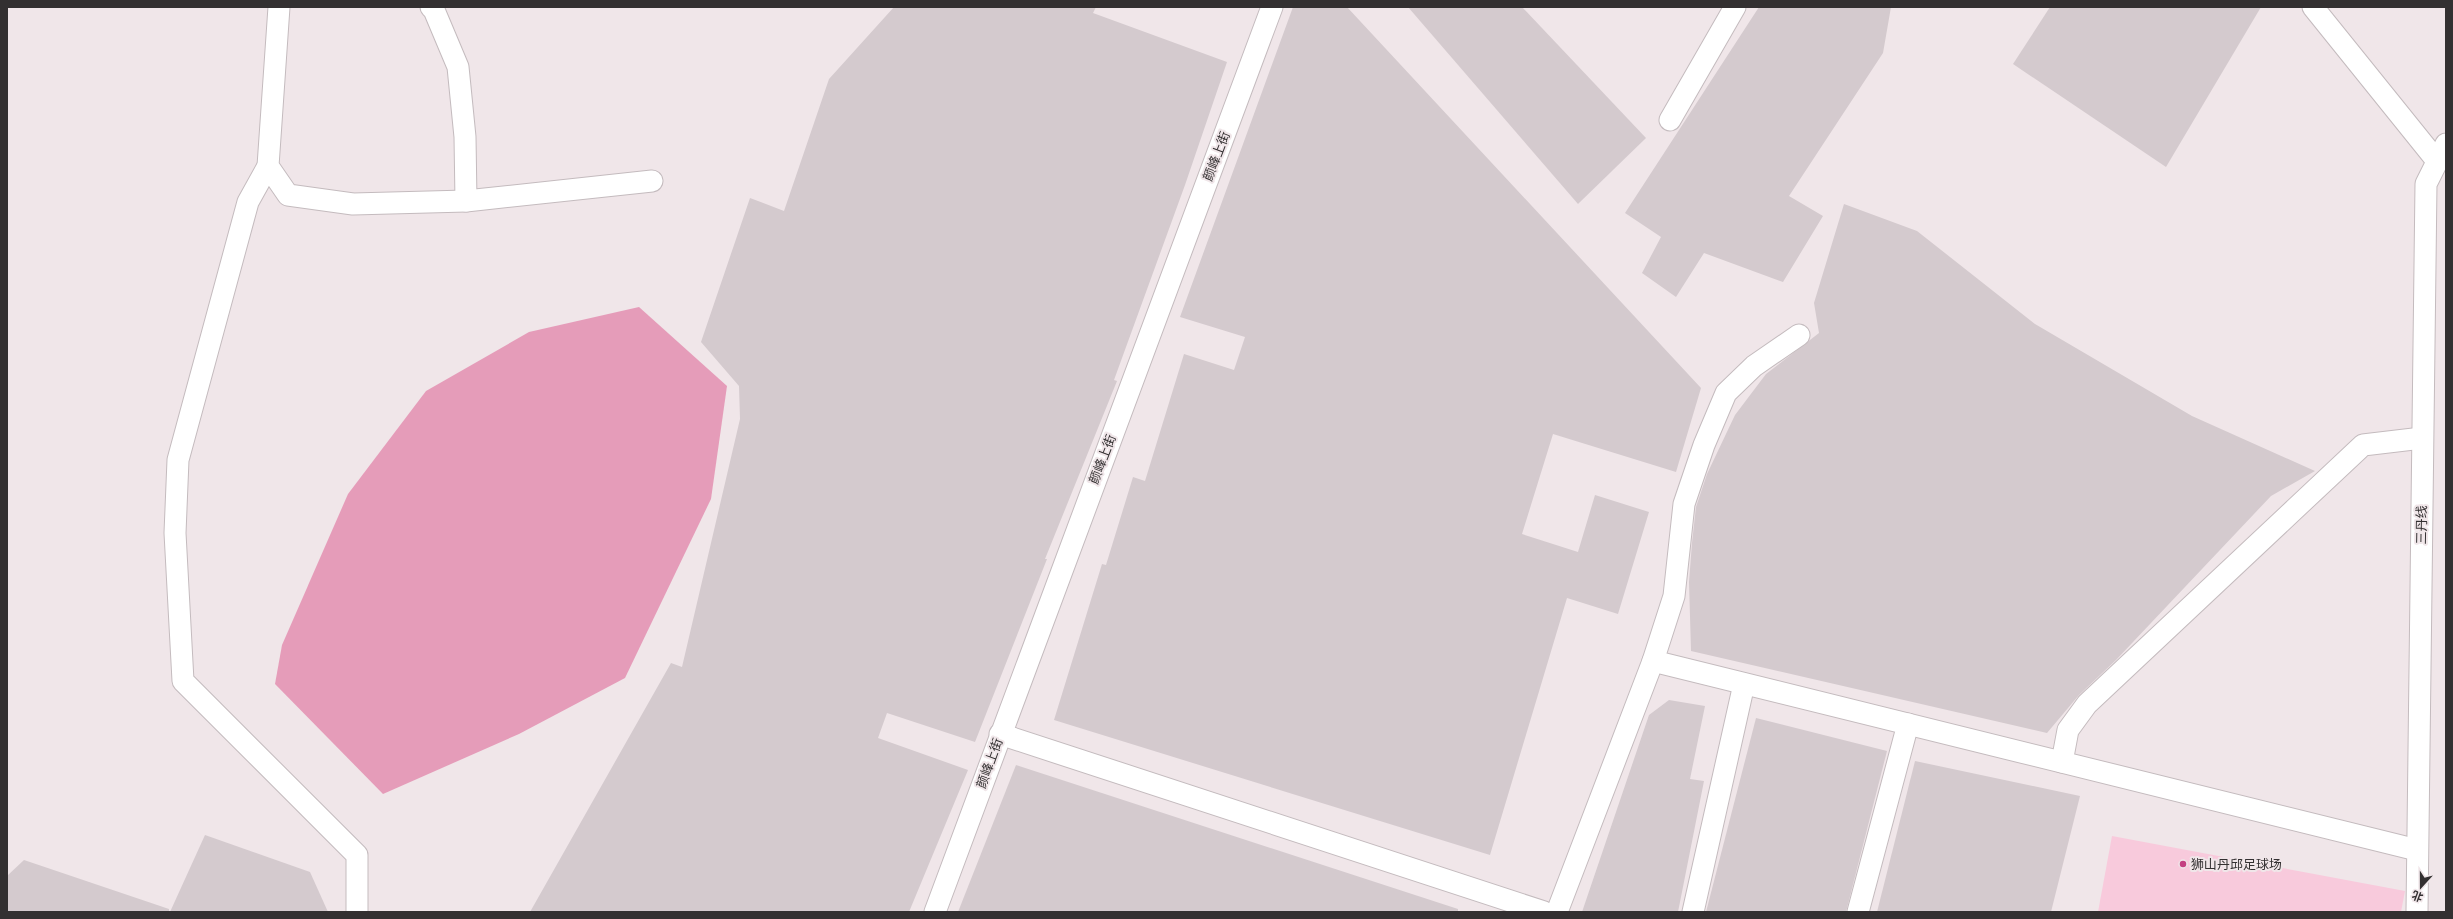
<svg xmlns="http://www.w3.org/2000/svg" width="2453" height="919" viewBox="0 0 2453 919" font-family="Quicksand,'Noto Sans SC',sans-serif">
  <style>
    .green { fill: #f8cadc }
    .forest { fill: #e59cb9 }
    .building { fill: #d4cace }
    .lines { fill: none; stroke-linecap: round; stroke-linejoin: round }
    .minor-casing { stroke: #c4bbbe; stroke-width: 23 }
    .minor { stroke: #fff; stroke-width: 21 }
    .poi-dot { fill: #c43f81; stroke: #f0e6e9; stroke-width: 1.5 }
    .labels { text-anchor: middle; dominant-baseline: central; stroke-width: 4; stroke-linejoin: round; paint-order: stroke }
    .street-label { font-size: 13px; fill: #333031; stroke: #f0e6e9 }
    .poi-label { font-size: 13px; fill: #333031; stroke: #f0e6e9; text-anchor: start }
  </style>
  <rect width="100%" height="100%" fill="#f0e6e9"/>
  <polygon class="green" points="2112,836 2405,891 2401,912 2098,912"/>
  <polygon class="forest" points="639,307 727,386 711,499 625,678 519,734 383,794 275,684 282,645 348,494 426,391 529,332"/>
  <g class="building">
    <polygon points="894,7 1096,7 1093,13 1227,62 1185,185 1114,380 1117,381 1045,559 1047,559 975,742 887,713 878,738 968,770 909,912 530,912 671,663 682,667 740,419 739,386 701,342 750,198 784,211 829,79"/>
    <polygon points="1293,7 1347,7 1701,388 1676,472 1553,434 1522,534 1578,552 1595,495 1649,512 1618,614 1567,598 1490,855 1054,720 1102,564 1106,565 1133,477 1145,481 1184,354 1234,370 1245,337 1180,317"/>
    <polygon points="1408,7 1522,7 1646,138 1578,204"/>
    <polygon points="1759,7 1891,7 1883,53 1789,196 1823,216 1783,282 1704,253 1676,297 1642,273 1661,237 1625,213"/>
    <polygon points="2050,7 2261,7 2166,167 2013,64"/>
    <polygon points="1844,204 1917,231 2035,324 2192,416 2315,471 2271,496 2116,660 2079,695 2047,733 1691,651 1689,582 1692,543 1696,507 1707,474 1735,415 1766,374 1819,333 1814,303"/>
    <polygon points="1669,700 1705,706 1690,779 1704,781 1678,912 1582,912 1649,715"/>
    <polygon points="1756,718 1887,751 1846,912 1706,912"/>
    <polygon points="1915,761 2080,796 2051,912 1877,912"/>
    <polygon points="1016,765 1458,909 1458,912 958,912"/>
    <polygon points="205,835 310,872 328,912 170,912"/>
    <polygon points="24,860 169,909 169,912 7,912 7,876"/>
  </g>
  <g class="lines">
    <g class="minor-casing">
      <g id="minor">
        <polyline points="279,7 268,166 288,195 353,204 466,201 652,181"/>
        <polyline points="431,7 434,10 458,67 465,137 466,201"/>
        <polyline points="2313,7 2437,161"/>
        <polyline points="1670,120 1735,7"/>
        <polyline points="268,166 248,202 178,460 175,533 183,681 357,855 357,912"/>
        <polyline points="1653,661 2417,850"/>
        <polyline points="1000,734 1544,912"/>
        <polyline points="2062,762 2068,730 2087,704 2363,445 2422,438"/>
        <polyline points="935,912 1272,7"/>
        <polyline points="1557,912 1653,661 1674,596 1684,504 1704,445 1726,393 1754,366 1799,335"/>
        <polyline points="1693,912 1744,684"/>
        <polyline points="1858,912 1908,724"/>
        <polyline points="2417,912 2426,184 2446,144"/>
      </g>
    </g>
    <use href="#minor" class="minor"/>
  </g>
  <circle class="poi-dot" cx="2183" cy="864" r="4"/>
  <g class="labels">
    <g class="street-label">
      <text transform="translate(1216 156) rotate(-69)">颜峰上街</text>
      <text transform="translate(1102 459) rotate(-69)">颜峰上街</text>
      <text transform="translate(2421 525) rotate(-89)">三丹线</text>
      <text transform="translate(989 763) rotate(-70)">颜峰上街</text>
    </g>
    <g class="poi-label">
      <text x="2191" y="864">狮山丹邱足球场</text>
    </g>
  </g>
  <rect width="2453" height="919" fill="none" stroke="#333031" stroke-width="16"/>
  <g transform="translate(2421 887) rotate(201)" stroke="#f0e6e9" stroke-width="3" paint-order="stroke">
  <path d="M0-3L7 15L0 10L-7 15Z" fill="#333031"/>
  <text y="-6" font-size="11" font-weight="bold" text-anchor="middle" fill="#333031">北</text>
  </g>
</svg>
